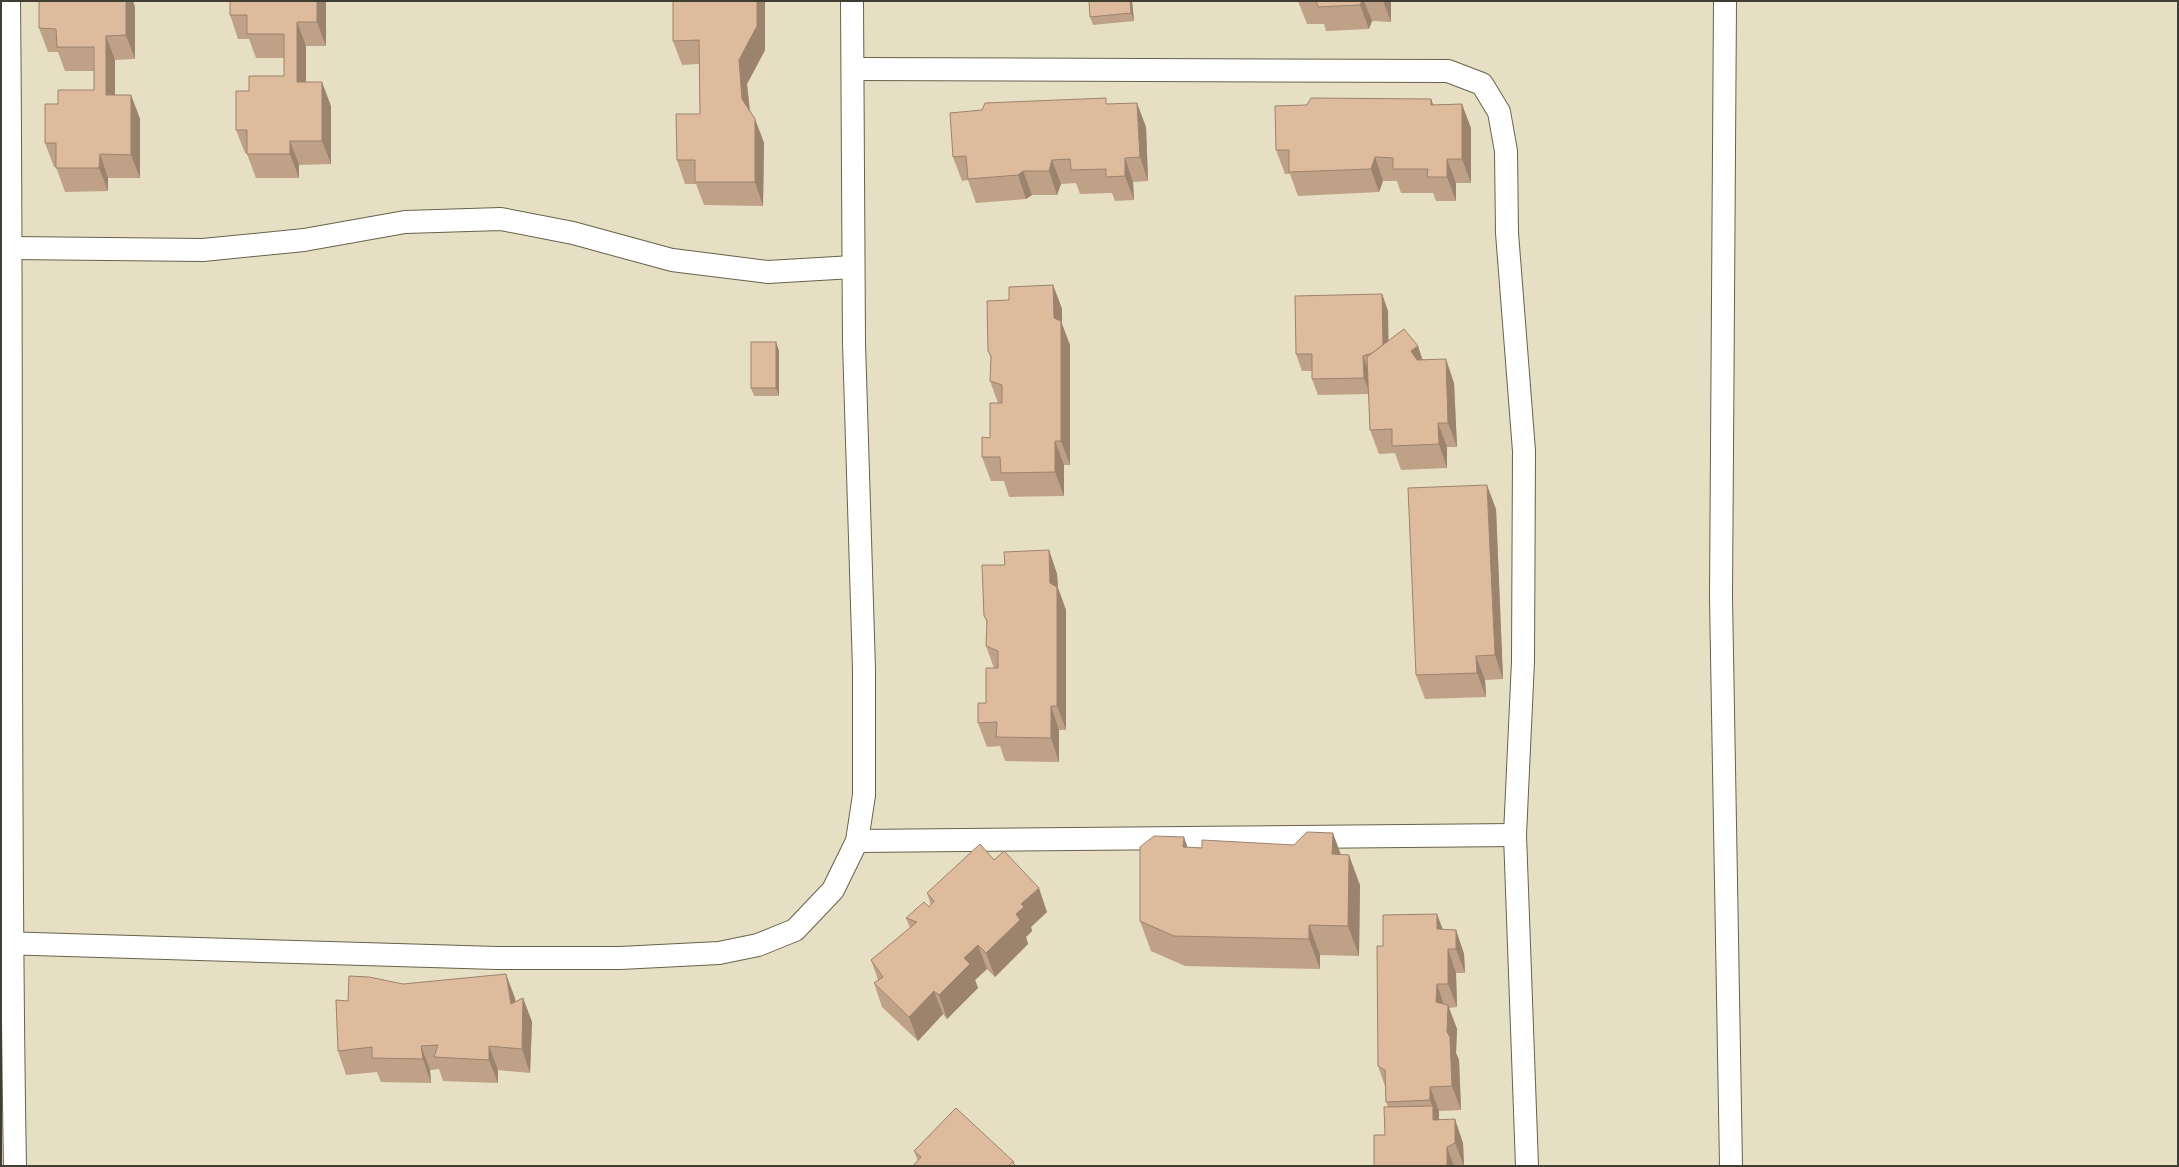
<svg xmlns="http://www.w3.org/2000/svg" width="2179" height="1167" viewBox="0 0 2179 1167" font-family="'Asap Condensed',sans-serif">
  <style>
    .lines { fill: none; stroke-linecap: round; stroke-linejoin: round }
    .minor-casing { stroke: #686249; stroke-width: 24 }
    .tertiary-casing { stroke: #686249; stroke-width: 24 }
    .minor { stroke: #fff; stroke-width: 22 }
    .tertiary { stroke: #fff; stroke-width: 22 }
    .wall { fill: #bfa187 }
    .shaded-wall { fill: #9b836e }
    .building { fill: #debb9d; stroke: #9b836e }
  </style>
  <rect width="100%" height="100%" fill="#e7dfc3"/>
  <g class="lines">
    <g class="minor-casing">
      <g id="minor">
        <path d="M9,1C13,389 8,778 15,1166"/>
        <polyline points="853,69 1448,71 1482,84 1499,112 1506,151 1507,233 1524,451 1523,661 1515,835 1527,1166"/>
        <polyline points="11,248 203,250 304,240 405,222 501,219 573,233 672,260 768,272 853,267"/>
        <polyline points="857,841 1515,835"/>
        <polyline points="1,943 497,958 620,958 719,953 758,945 795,930 833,890 857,841 864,795 864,669 854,343 852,1"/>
      </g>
    </g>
    <g class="tertiary-casing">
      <polyline id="tertiary" points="1725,1 1721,597 1731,1166"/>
    </g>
    <use href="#minor" class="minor"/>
    <use href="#tertiary" class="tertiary"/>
  </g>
  <g class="wall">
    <polygon points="326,1 326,46 306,46 306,82 331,106 331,164 299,165 299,178 256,178 247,154 245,153 236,130 284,76 284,58 256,58 249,39 238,39 230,15"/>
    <polygon points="673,1 765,50 747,84 750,111 755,119 764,143 763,206 704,205 696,184 685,184 677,160 700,114 699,64 682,65 673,41"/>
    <polygon points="1132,1 1134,21 1093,25 1090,17"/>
    <polygon points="1298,1 1391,1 1391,22 1372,21 1369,29 1326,31 1324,24 1307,24"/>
    <polygon points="135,7 135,59 115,60 115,95 131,95 140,119 140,178 108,178 108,191 65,192 56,167 54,167 45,143 58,104 94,90 94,71 65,71 58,52 48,52 39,28"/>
    <polygon points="1431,99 1433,105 1471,128 1471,183 1456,183 1456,201 1436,201 1433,193 1401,193 1397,181 1383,181 1379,192 1298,196 1290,174 1285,174 1276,150 1307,105"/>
    <polygon points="1108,104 1146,127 1148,181 1133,182 1134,200 1115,201 1112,193 1080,194 1076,183 1061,184 1057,195 1032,195 1026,199 976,203 968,180 962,181 953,157"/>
    <polygon points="1053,285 1062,309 1062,324 1070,345 1070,465 1064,465 1064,496 1009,497 1004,481 991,481 982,457 990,438 998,403 990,381 991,358 988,351 1009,300"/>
    <polygon points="1382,294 1388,311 1388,341 1418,346 1422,360 1454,383 1457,447 1447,447 1447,468 1401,470 1395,453 1379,454 1370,430 1369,394 1318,395 1312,379 1312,371 1302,371 1296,354"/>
    <polygon points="776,342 779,351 779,396 754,396 751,388"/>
    <polygon points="1496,509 1503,679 1485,680 1486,697 1425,699 1416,675"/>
    <polygon points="1049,550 1057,574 1058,588 1066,610 1066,730 1059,730 1059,762 1005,761 1000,746 987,747 978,723 986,703 994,668 986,646 987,623 984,616 1005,565"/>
    <polygon points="1188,847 1340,854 1360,885 1359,956 1320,955 1320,969 1185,966 1151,951 1140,921"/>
    <polygon points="994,860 1047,912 1031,927 1032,931 1026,937 1028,944 995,977 987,969 975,980 978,988 947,1019 943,1014 918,1041 882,1007 874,983 878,980 871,960 910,928 906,918 929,907 931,905 927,893"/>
    <polygon points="1443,930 1456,930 1464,954 1465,973 1456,973 1457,1007 1449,1008 1457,1029 1456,1053 1459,1060 1461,1110 1439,1111 1439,1120 1463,1143 1464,1166 1374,1166 1385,1135 1388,1107 1386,1102 1385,1086 1378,1066 1383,946"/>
    <polygon points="403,984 515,998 515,1002 523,998 532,1022 530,1073 498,1070 498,1083 443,1081 439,1069 430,1070 431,1083 381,1082 377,1072 346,1075 338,1051 348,1001"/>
    <polygon points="914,1151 1015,1165 918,1161"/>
  </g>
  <g class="shaded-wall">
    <polygon points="126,1 133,1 135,7 135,59 126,35"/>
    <polygon points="317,1 326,1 326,46 317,22"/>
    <polygon points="757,1 765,1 765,50 747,84 751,123 742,99 739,60"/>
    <polygon points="1130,1 1132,1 1134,21 1131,13"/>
    <polygon points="1362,1 1364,1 1372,21 1369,29 1360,5"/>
    <polygon points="1383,1 1391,1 1391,22"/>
    <polygon points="297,22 306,46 306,106 297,82"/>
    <polygon points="106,36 115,60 115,119 106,95"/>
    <polygon points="322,82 331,106 331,164 322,141"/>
    <polygon points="131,95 140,119 140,178 131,155"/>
    <polygon points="1431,99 1440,123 1431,105"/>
    <polygon points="1137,103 1146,127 1148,181 1140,157"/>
    <polygon points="1462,104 1471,128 1471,183 1462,159"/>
    <polygon points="755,119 764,143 763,206 755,182"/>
    <polygon points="290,141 299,165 299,178 290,154"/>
    <polygon points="100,154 108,178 108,191 99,168"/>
    <polygon points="1375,157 1383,181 1379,192 1371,169"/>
    <polygon points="1125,158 1133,182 1134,200 1125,176"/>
    <polygon points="1447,159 1456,183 1456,201 1447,177"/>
    <polygon points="1052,160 1061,184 1057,195 1049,171"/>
    <polygon points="1023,171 1032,195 1026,199 1018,175"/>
    <polygon points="1053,285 1062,309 1062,324 1070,345 1070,465 1061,441 1054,318"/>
    <polygon points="1382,294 1388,311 1389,366 1383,350"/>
    <polygon points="776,342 779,351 779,396 776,388"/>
    <polygon points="1418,346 1426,370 1419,375 1411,351"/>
    <polygon points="1363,356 1369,372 1370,394 1364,378"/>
    <polygon points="1446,359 1454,383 1457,447 1448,423"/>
    <polygon points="1438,423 1447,447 1447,468 1439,444"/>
    <polygon points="1055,441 1064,465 1064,496 1055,472"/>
    <polygon points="1487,485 1496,509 1503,679 1495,655"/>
    <polygon points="1049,550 1057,574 1058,588 1066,610 1066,730 1057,706 1050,583"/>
    <polygon points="1476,656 1485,680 1486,697 1477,673"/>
    <polygon points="1051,706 1059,730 1059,762 1051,738"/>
    <polygon points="1333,833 1344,863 1332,854"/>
    <polygon points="1184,837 1195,868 1183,847"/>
    <polygon points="1349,855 1360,885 1359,956 1348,926"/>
    <polygon points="1039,888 1047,912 1031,927 1032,931 1026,937 1028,944 995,977 986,953 1016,914 1021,904"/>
    <polygon points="1437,914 1446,938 1437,929"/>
    <polygon points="1309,925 1320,955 1320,969 1309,939"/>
    <polygon points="1456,930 1464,954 1465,973 1456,949"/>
    <polygon points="978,945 987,969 975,980 978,988 947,1019 939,995 964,958"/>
    <polygon points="1448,949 1456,973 1457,1007 1448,984"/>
    <polygon points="506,974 515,998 520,1028 511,1004"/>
    <polygon points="1437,984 1445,1008 1436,1002"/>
    <polygon points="934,991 943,1014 918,1041 909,1017"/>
    <polygon points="523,998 532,1022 530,1073 522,1049"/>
    <polygon points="1448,1005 1457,1029 1456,1053 1459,1060 1461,1110 1452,1086 1447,1032"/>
    <polygon points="421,1046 430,1070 431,1083 423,1059"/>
    <polygon points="489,1046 498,1070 498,1083 489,1060"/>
    <polygon points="1430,1087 1439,1111 1439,1122 1433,1120 1433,1108 1430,1100"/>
    <polygon points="1455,1119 1463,1143 1464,1166 1455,1143"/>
    <polygon points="1447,1147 1454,1166 1447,1166"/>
  </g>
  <g class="building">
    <polygon points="39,1 126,1 126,35 106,36 106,95 131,95 131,155 100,154 99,168 56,168 56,143 45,143 45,104 58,104 58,90 94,90 94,47 57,47 56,29 39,28"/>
    <polygon points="230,1 317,1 317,22 297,22 297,82 322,82 322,141 290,141 290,154 247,154 247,130 236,130 236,91 249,91 249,76 284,76 284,34 247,34 247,15 230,15"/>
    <polygon points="673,1 757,1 757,26 739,60 742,99 755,119 755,182 695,182 695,160 677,160 676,114 700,114 699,40 673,41"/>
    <polygon points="1089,1 1130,1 1131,13 1090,17"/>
    <polygon points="1316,1 1362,1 1360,5 1318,7"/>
    <polygon points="1106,98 1106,104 1137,103 1140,157 1125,158 1125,176 1106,177 1106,169 1071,170 1070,159 1052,160 1049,171 1023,171 1018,175 968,179 966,156 953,157 950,113 982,110 985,103"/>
    <polygon points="1311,98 1431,99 1431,105 1462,104 1462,159 1447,159 1447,177 1427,177 1428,169 1393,169 1393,158 1375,157 1371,169 1289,172 1289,150 1276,150 1275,106 1307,105"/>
    <polygon points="1053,285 1054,318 1061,321 1061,441 1055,441 1055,472 1001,473 1000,457 982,457 982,437 990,438 990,403 1002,403 1002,385 990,381 991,356 988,351 987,301 1009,300 1009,287"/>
    <polygon points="1382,294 1383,345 1372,353 1363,356 1364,378 1312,379 1312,354 1296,354 1295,296"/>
    <polygon points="1404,329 1418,346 1411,351 1417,360 1446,359 1448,423 1438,423 1439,444 1392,446 1392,429 1370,430 1367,357"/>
    <rect x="751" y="342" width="25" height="46"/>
    <polygon points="1487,485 1495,655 1476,656 1477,673 1416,675 1408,488"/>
    <polygon points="1049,550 1050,583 1057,587 1057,706 1051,706 1051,738 996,737 997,722 978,723 978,703 986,703 986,668 998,668 998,651 986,646 987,620 984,616 982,565 1005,565 1004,552"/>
    <polygon points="1307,832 1333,833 1332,854 1349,855 1348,926 1309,925 1309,939 1174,936 1140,921 1140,847 1154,836 1184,837 1183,847 1202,848 1202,840 1294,845"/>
    <polygon points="980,844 994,860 1004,851 1039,888 1021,904 1024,907 1016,914 1020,920 986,953 978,945 964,958 970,964 939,995 934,991 909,1017 874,983 883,977 871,960 917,922 906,918 924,902 929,907 934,901 927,893"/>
    <polygon points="1437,914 1437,929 1456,930 1456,949 1448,949 1448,984 1437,984 1436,1002 1448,1005 1447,1032 1450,1037 1452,1086 1430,1087 1430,1100 1386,1102 1385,1070 1378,1066 1377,946 1383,946 1383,915"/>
    <polygon points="506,974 511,1004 523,998 522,1049 489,1046 489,1060 434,1057 438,1045 421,1046 423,1059 372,1058 372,1047 338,1051 336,1000 348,1001 349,976 369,977 403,984"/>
    <polygon points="1433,1106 1433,1120 1455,1119 1455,1143 1447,1147 1447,1166 1374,1166 1374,1135 1385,1135 1384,1107"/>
    <polygon points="956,1108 1014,1162 1013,1163 1012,1162 1008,1166 913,1166 921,1157 914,1151"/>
    <polygon points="1012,1162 1016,1166 1008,1166"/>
  </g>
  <rect width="2179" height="1167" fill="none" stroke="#403d32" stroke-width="4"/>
</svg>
